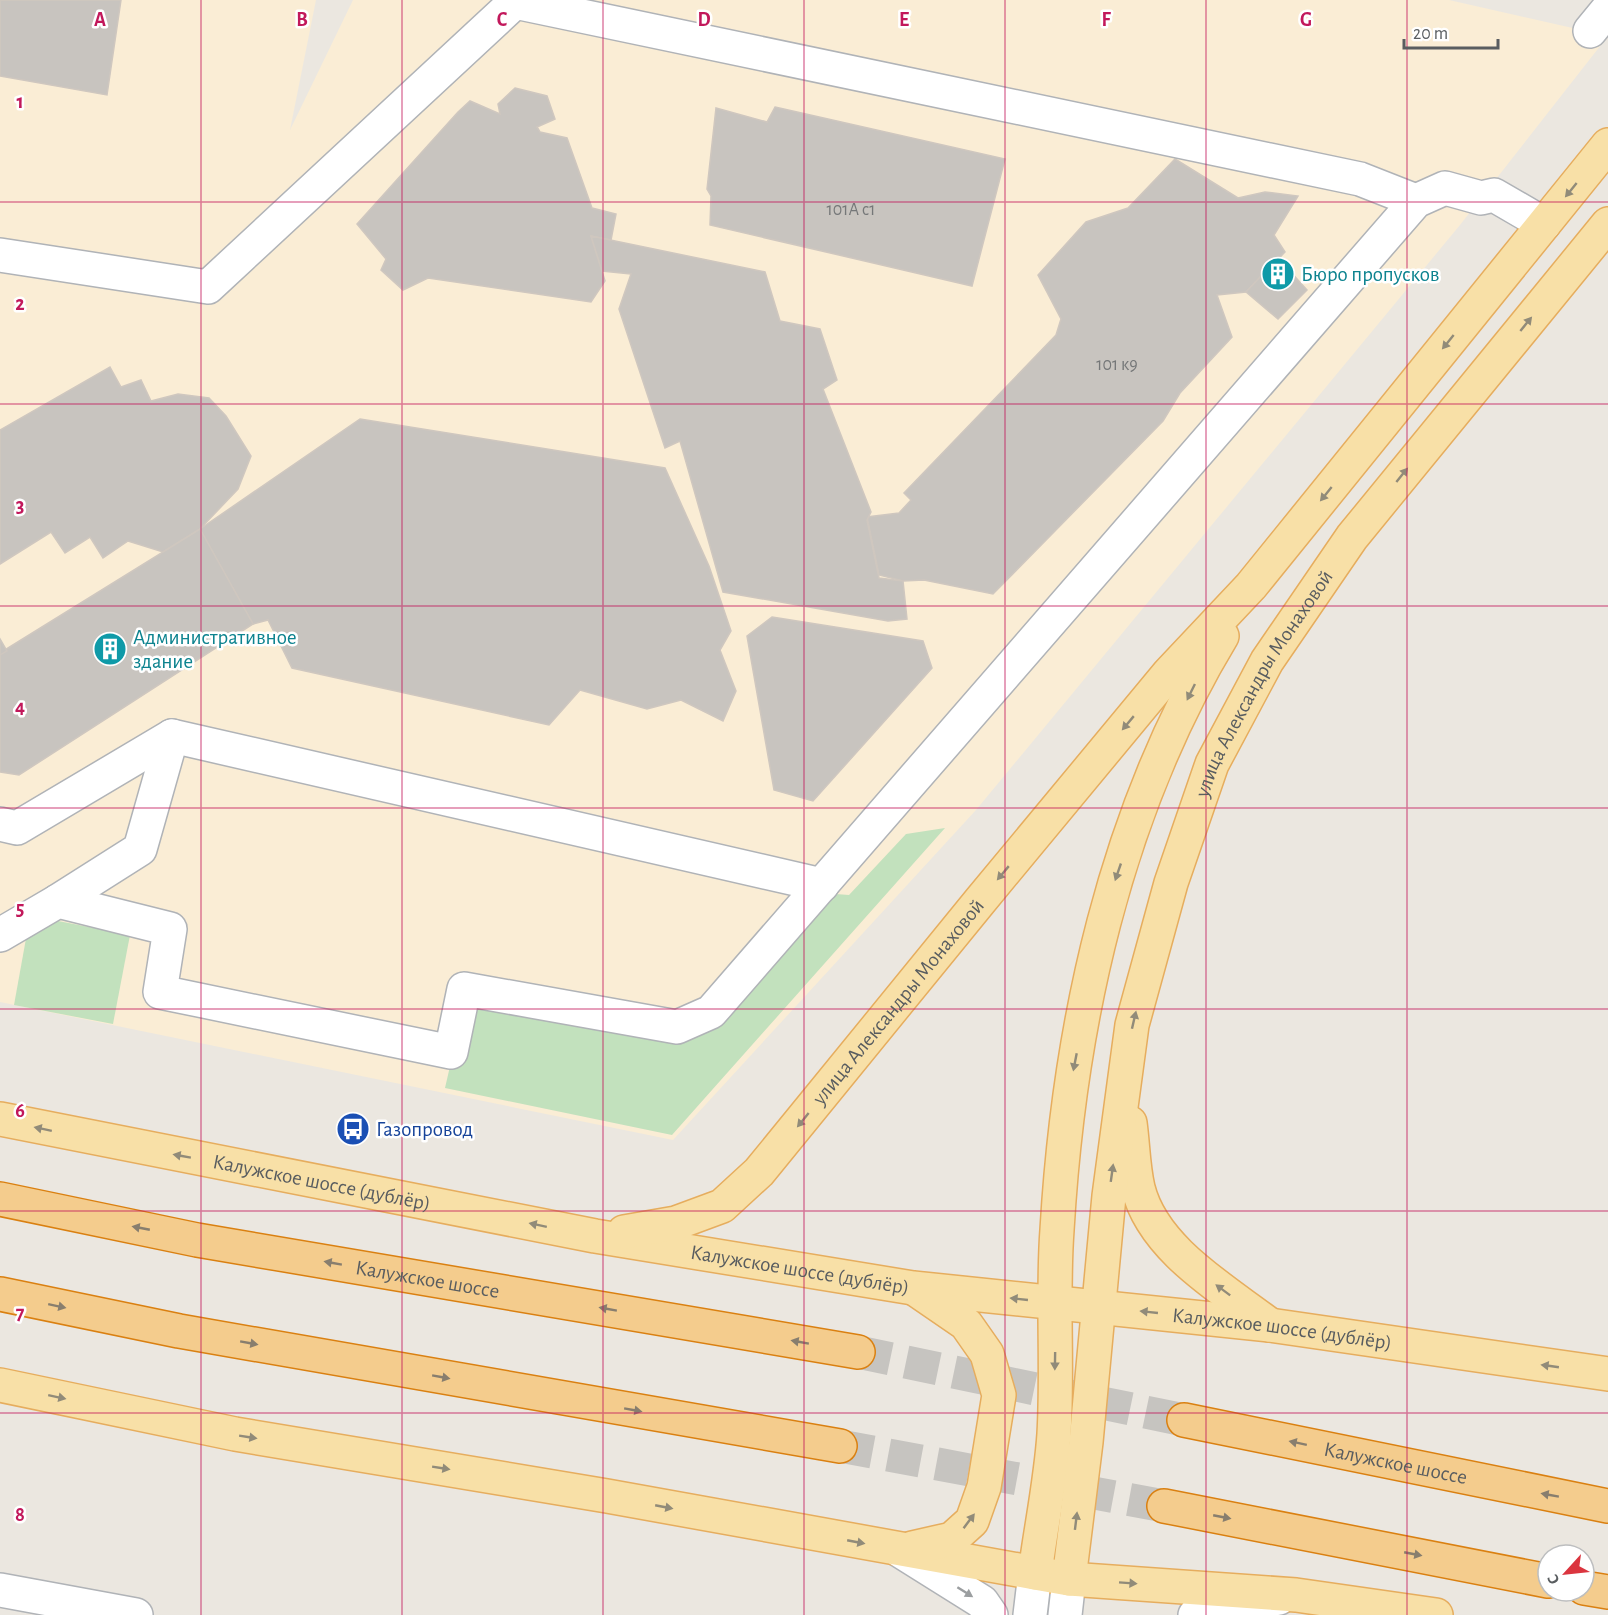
<svg xmlns="http://www.w3.org/2000/svg" width="1608" height="1615" viewBox="0 0 1608 1615" font-family="'Alegreya Sans',sans-serif">
  <style>
    .commercial { fill: #faedd5 }
    .green { fill: #c2e1bd }
    .building { fill: #c8c4bf; stroke: #cfc7bf; stroke-width: 1.5 }
    .lines { fill: none; stroke-linecap: round; stroke-linejoin: round }
    .highway-tunnel { stroke: #c6c4c0; stroke-width: 33; stroke-dasharray: 33 16; stroke-linecap: butt }
    .minor-casing { stroke: #b0b3b7; stroke-width: 36 }
    .major-casing { stroke: #e6ad5e; stroke-width: 36 }
    .highway-casing { stroke: #da8011; stroke-width: 36 }
    .minor { stroke: #fff; stroke-width: 33 }
    .major { stroke: #f8e0a7; stroke-width: 33 }
    .highway { stroke: #f4cc8d; stroke-width: 33 }
    .oneway { fill: #918b79 }
    .oneway2 { fill: #887e6e }
    .oneway3 { fill: #9b9ea0 }
    .grid { fill: none; stroke: #c2185b; stroke-width: 1.5; stroke-opacity: 0.55 }
    .labels { text-anchor: middle; dominant-baseline: central; stroke-width: 5; stroke-linejoin: round; paint-order: stroke }
    .number-label { font-size: 18px; fill: #757778 }
    .culture-label { font-size: 21px; fill: #0d838f; stroke: #fff; text-anchor: start }
    .street-label { font-size: 21px; fill: #595d60; stroke: #fff }
    .transit-label { font-size: 21px; fill: #164399; stroke: #fff; text-anchor: start }
    .grid-label { font-size: 20px; text-anchor: middle; font-weight: bold; fill: #c2185b; stroke: #fff; stroke-width: 5; stroke-linejoin: round; paint-order: stroke }
  </style>
  <rect width="100%" height="100%" fill="#ebe7e0"/>
  <polygon class="commercial" points="0,0 316,0 290,130 353,0 1449,0 1608,36 1460,225 976,810 673,1140 0,1002"/>
  <g class="green">
    <polygon points="945,828 672,1135 445,1088 466,997 679,1031 822,893 849,895 906,834"/>
    <polygon points="53,920 130,935 113,1024 14,1005 27,933"/>
  </g>
  <g class="building">
    <polygon points="0,0 121,0 107,95 0,76"/>
    <polygon points="515,88 547,96 555,119 537,127 540,132 567,138 592,208 616,214 611,240 591,236 605,281 591,302 428,278 403,290 381,270 386,259 357,224 458,112 470,101 500,114 498,104"/>
    <polygon points="775,107 1005,159 972,286 710,225 711,196 707,189 716,108 767,122"/>
    <polygon points="1175,159 1238,198 1265,192 1298,196 1274,235 1285,252 1246,292 1217,295 1232,337 1180,393 1163,421 993,594 924,580 903,581 879,575 867,517 899,513 911,500 904,493 1056,335 1061,319 1038,275 1086,222 1128,208"/>
    <polygon points="591,236 765,272 780,321 820,329 837,380 823,389 871,512 867,520 879,578 903,581 907,619 888,621 723,592 680,441 665,448 619,309 631,274 602,271"/>
    <polygon points="1278,258 1307,290 1278,319 1246,292"/>
    <polygon points="110,367 121,387 141,380 151,401 178,394 209,398 226,416 251,456 238,489 200,529 163,552 128,541 103,558 90,537 65,553 51,532 0,564 0,430"/>
    <polygon points="360,419 665,468 709,566 731,631 720,650 736,691 723,721 681,700 647,709 580,690 549,725 292,668 268,620 253,624 200,529"/>
    <polygon points="200,529 253,624 19,775 0,772 0,653"/>
    <polygon points="772,617 923,641 932,668 813,801 774,790 747,636"/>
    <polygon points="0,639 7,651 0,655"/>
  </g>
  <g class="lines">
    <g class="highway-tunnel">
      <polyline points="858,1352 1184,1420"/>
      <polyline points="840,1446 1164,1506"/>
    </g>
    <g class="minor-casing">
      <g id="minor">
        <polyline points="1590,31 1608,9"/>
        <polyline points="0,255 208,287 515,2 1360,179 1416,201"/>
        <polyline points="0,824 17,828 172,736 822,885"/>
        <polyline points="58,901 140,849 172,736"/>
        <polyline points="0,935 58,901 170,929 160,992 451,1052 464,989 677,1027 711,1012 1416,201 1445,188 1481,198 1494,195 1544,224"/>
        <polyline points="899,1550 982,1602 991,1615"/>
        <polyline points="0,1590 136,1615"/>
        <polyline points="1030,1615 1035,1573"/>
        <polyline points="1065,1615 1069,1579"/>
        <polyline points="1195,1615 1279,1598"/>
      </g>
    </g>
    <g class="major-casing">
      <g id="major">
        <path id="s1" d="M0,1119L595,1236L913,1288L1270,1325L1608,1374"/>
        <path d="M1130,1123C1133,1144 1133,1167 1138,1188C1153,1249 1223,1289 1270,1325"/>
        <path id="s2" d="M624,1232L676,1223L722,1206L759,1172L980,901L1169,673L1251,586L1608,145"/>
        <polyline points="0,1385 235,1434 607,1496 1035,1573 1069,1579 1296,1595 1436,1615"/>
        <polyline points="912,1548 952,1539 972,1521 984,1487 999,1395 987,1354 966,1324 915,1289"/>
        <path d="M1035,1573C1041,1527 1051,1480 1054,1434C1058,1366 1052,1297 1057,1230C1069,1025 1115,813 1222,636"/>
        <path id="s3" d="M1069,1579L1086,1442L1109,1196L1132,1025L1171,883L1212,764L1267,661L1352,537L1608,224"/>
      </g>
    </g>
    <g class="highway-casing">
      <g id="highway">
        <path id="s4" d="M0,1199L197,1240L858,1352"/>
        <polyline points="0,1294 179,1331 840,1446"/>
        <path id="s5" d="M1184,1420L1608,1506"/>
        <polyline points="1164,1506 1548,1581"/>
        <polyline points="1584,1588 1608,1592"/>
      </g>
    </g>
    <use href="#minor" class="minor"/>
    <use href="#major" class="major"/>
    <use href="#highway" class="highway"/>
  </g>
  <defs><path id="oneway-solid" d="M-6-.8H1V-3.2L6.5 0L1 3.2V.8H-6Z" transform="scale(1.5)"/></defs>
  <g class="oneway">
    <use href="#oneway-solid" transform="translate(1571 190) rotate(129)"/>
    <use href="#oneway-solid" transform="translate(1526 324) rotate(-51)"/>
    <use href="#oneway-solid" transform="translate(1448 342) rotate(129)"/>
    <use href="#oneway-solid" transform="translate(1402 475) rotate(-51)"/>
    <use href="#oneway-solid" transform="translate(1326 494) rotate(129)"/>
    <use href="#oneway-solid" transform="translate(1191 692) rotate(116)"/>
    <use href="#oneway-solid" transform="translate(1128 723) rotate(130)"/>
    <use href="#oneway-solid" transform="translate(1118 872) rotate(109)"/>
    <use href="#oneway-solid" transform="translate(1003 873) rotate(130)"/>
    <use href="#oneway-solid" transform="translate(1134 1020) rotate(-77)"/>
    <use href="#oneway-solid" transform="translate(1075 1062) rotate(101)"/>
    <use href="#oneway-solid" transform="translate(803 1120) rotate(129)"/>
    <use href="#oneway-solid" transform="translate(43 1129) rotate(-168)"/>
    <use href="#oneway-solid" transform="translate(182 1156) rotate(-170)"/>
    <use href="#oneway-solid" transform="translate(1112 1173) rotate(-82)"/>
    <use href="#oneway-solid" transform="translate(538 1225) rotate(-168)"/>
    <use href="#oneway-solid" transform="translate(1223 1290) rotate(-143)"/>
    <use href="#oneway-solid" transform="translate(1019 1299) rotate(-174)"/>
    <use href="#oneway-solid" transform="translate(1149 1312) rotate(-174)"/>
    <use href="#oneway-solid" transform="translate(1055 1361) rotate(91)"/>
    <use href="#oneway-solid" transform="translate(1550 1366) rotate(-172)"/>
    <use href="#oneway-solid" transform="translate(57 1397) rotate(12)"/>
    <use href="#oneway-solid" transform="translate(248 1437) rotate(9)"/>
    <use href="#oneway-solid" transform="translate(441 1468) rotate(9)"/>
    <use href="#oneway-solid" transform="translate(664 1507) rotate(11)"/>
    <use href="#oneway-solid" transform="translate(969 1521) rotate(-53)"/>
    <use href="#oneway-solid" transform="translate(1076 1521) rotate(-83)"/>
    <use href="#oneway-solid" transform="translate(856 1542) rotate(11)"/>
    <use href="#oneway-solid" transform="translate(1128 1583) rotate(4)"/>
  </g>
  <g class="oneway2">
    <use href="#oneway-solid" transform="translate(141 1228) rotate(-169)"/>
    <use href="#oneway-solid" transform="translate(333 1263) rotate(-170)"/>
    <use href="#oneway-solid" transform="translate(57 1306) rotate(12)"/>
    <use href="#oneway-solid" transform="translate(608 1309) rotate(-170)"/>
    <use href="#oneway-solid" transform="translate(800 1342) rotate(-170)"/>
    <use href="#oneway-solid" transform="translate(249 1343) rotate(10)"/>
    <use href="#oneway-solid" transform="translate(441 1377) rotate(10)"/>
    <use href="#oneway-solid" transform="translate(633 1410) rotate(10)"/>
    <use href="#oneway-solid" transform="translate(1298 1443) rotate(-168)"/>
    <use href="#oneway-solid" transform="translate(1550 1495) rotate(-170)"/>
    <use href="#oneway-solid" transform="translate(1222 1517) rotate(11)"/>
    <use href="#oneway-solid" transform="translate(1413 1554) rotate(11)"/>
  </g>
  <use class="oneway3" href="#oneway-solid" transform="translate(965 1592) rotate(32)"/>
  <path class="grid" d="M201,0V1615M402,0V1615M603,0V1615M804,0V1615M1005,0V1615M1206,0V1615M1407,0V1615M0,202H1608M0,404H1608M0,606H1608M0,808H1608M0,1009H1608M0,1211H1608M0,1413H1608"/>
  <defs>
    <g id="building-disc" transform="scale(1.725)"><circle r="9.5" fill="#0f9aa8" stroke="#fff"/><path d="M-4-6H4V6H1V3H-1V6H-4ZM-2.5-4.3h1.7v1.8h-1.7ZM.8-4.3h1.7v1.8H.8ZM-2.5-1h1.7V.8h-1.7ZM.8-1h1.7V.8H.8Z" fill="#fff"/></g>
    <g id="bus-disc" transform="scale(1.725)"><circle r="9.5" fill="#1a4fb4" stroke="#fff"/><path d="M-5-6H5V4H4V6H2V4H-2V6H-4V4H-5ZM-3.5-4V0h7V-4ZM-3.5 1.2v1.5H-2V1.2ZM2 1.2v1.5H3.5V1.2Z" fill="#fff"/></g>
  </defs>
  <g fill-rule="evenodd">
    <use href="#building-disc" x="1278" y="274"/>
    <use href="#building-disc" x="110" y="649"/>
    <use href="#bus-disc" x="353" y="1129"/>
  </g>
  <g class="labels">
    <g class="number-label">
      <text x="851" y="210">101А с1</text>
      <text x="1117" y="365">101 к9</text>
    </g>
    <g class="culture-label">
      <text x="1301" y="274">Бюро пропусков</text>
      <text x="133" y="637">Административное<tspan x="133" dy="24">здание</tspan></text>
    </g>
    <g class="street-label">
      <text stroke="none"><textPath href="#s3" startOffset="926">улица Александры Монаховой</textPath></text>
      <text stroke="none"><textPath href="#s2" startOffset="372">улица Александры Монаховой</textPath></text>
      <text stroke="none"><textPath href="#s1" startOffset="328">Калужское шоссе (дублёр)</textPath></text>
      <text stroke="none"><textPath href="#s1" startOffset="814">Калужское шоссе (дублёр)</textPath></text>
      <text stroke="none"><textPath href="#s4" startOffset="435">Калужское шоссе</textPath></text>
      <text stroke="none"><textPath href="#s1" startOffset="1300">Калужское шоссе (дублёр)</textPath></text>
      <text stroke="none"><textPath href="#s5" startOffset="216">Калужское шоссе</textPath></text>
    </g>
    <g class="transit-label">
      <text x="376" y="1129">Газопровод</text>
    </g>
  </g>
  <g class="grid-label">
    <text x="100" y="26">A</text>
    <text x="302" y="26">B</text>
    <text x="502" y="26">C</text>
    <text x="704" y="26">D</text>
    <text x="904" y="26">E</text>
    <text x="1106" y="26">F</text>
    <text x="1306" y="26">G</text>
    <text x="20" y="108">1</text>
    <text x="20" y="310">2</text>
    <text x="20" y="512">3</text>
    <text x="20" y="713">4</text>
    <text x="20" y="915">5</text>
    <text x="20" y="1117">6</text>
    <text x="20" y="1319">7</text>
    <text x="20" y="1521">8</text>
  </g>
  <g transform="translate(1566 1573) rotate(243)"><circle r="28" fill="#ffffff" stroke="#bdbebf" stroke-width="1.5"/>
  <path d="M0-4.5L10 22L0 15L-10 22Z" fill="#db353f"/>
  <text y="-9" font-size="16" font-weight="bold" text-anchor="middle" fill="#595d60">С</text>
  </g>
  <path d="M1404 39v9h94v-9" fill="none" stroke="#595d60" stroke-width="3"/>
  <text x="1413" y="39" font-size="18" fill="#595d60" stroke="#ffffff" stroke-width="4.5" paint-order="stroke">20 m</text>
</svg>
